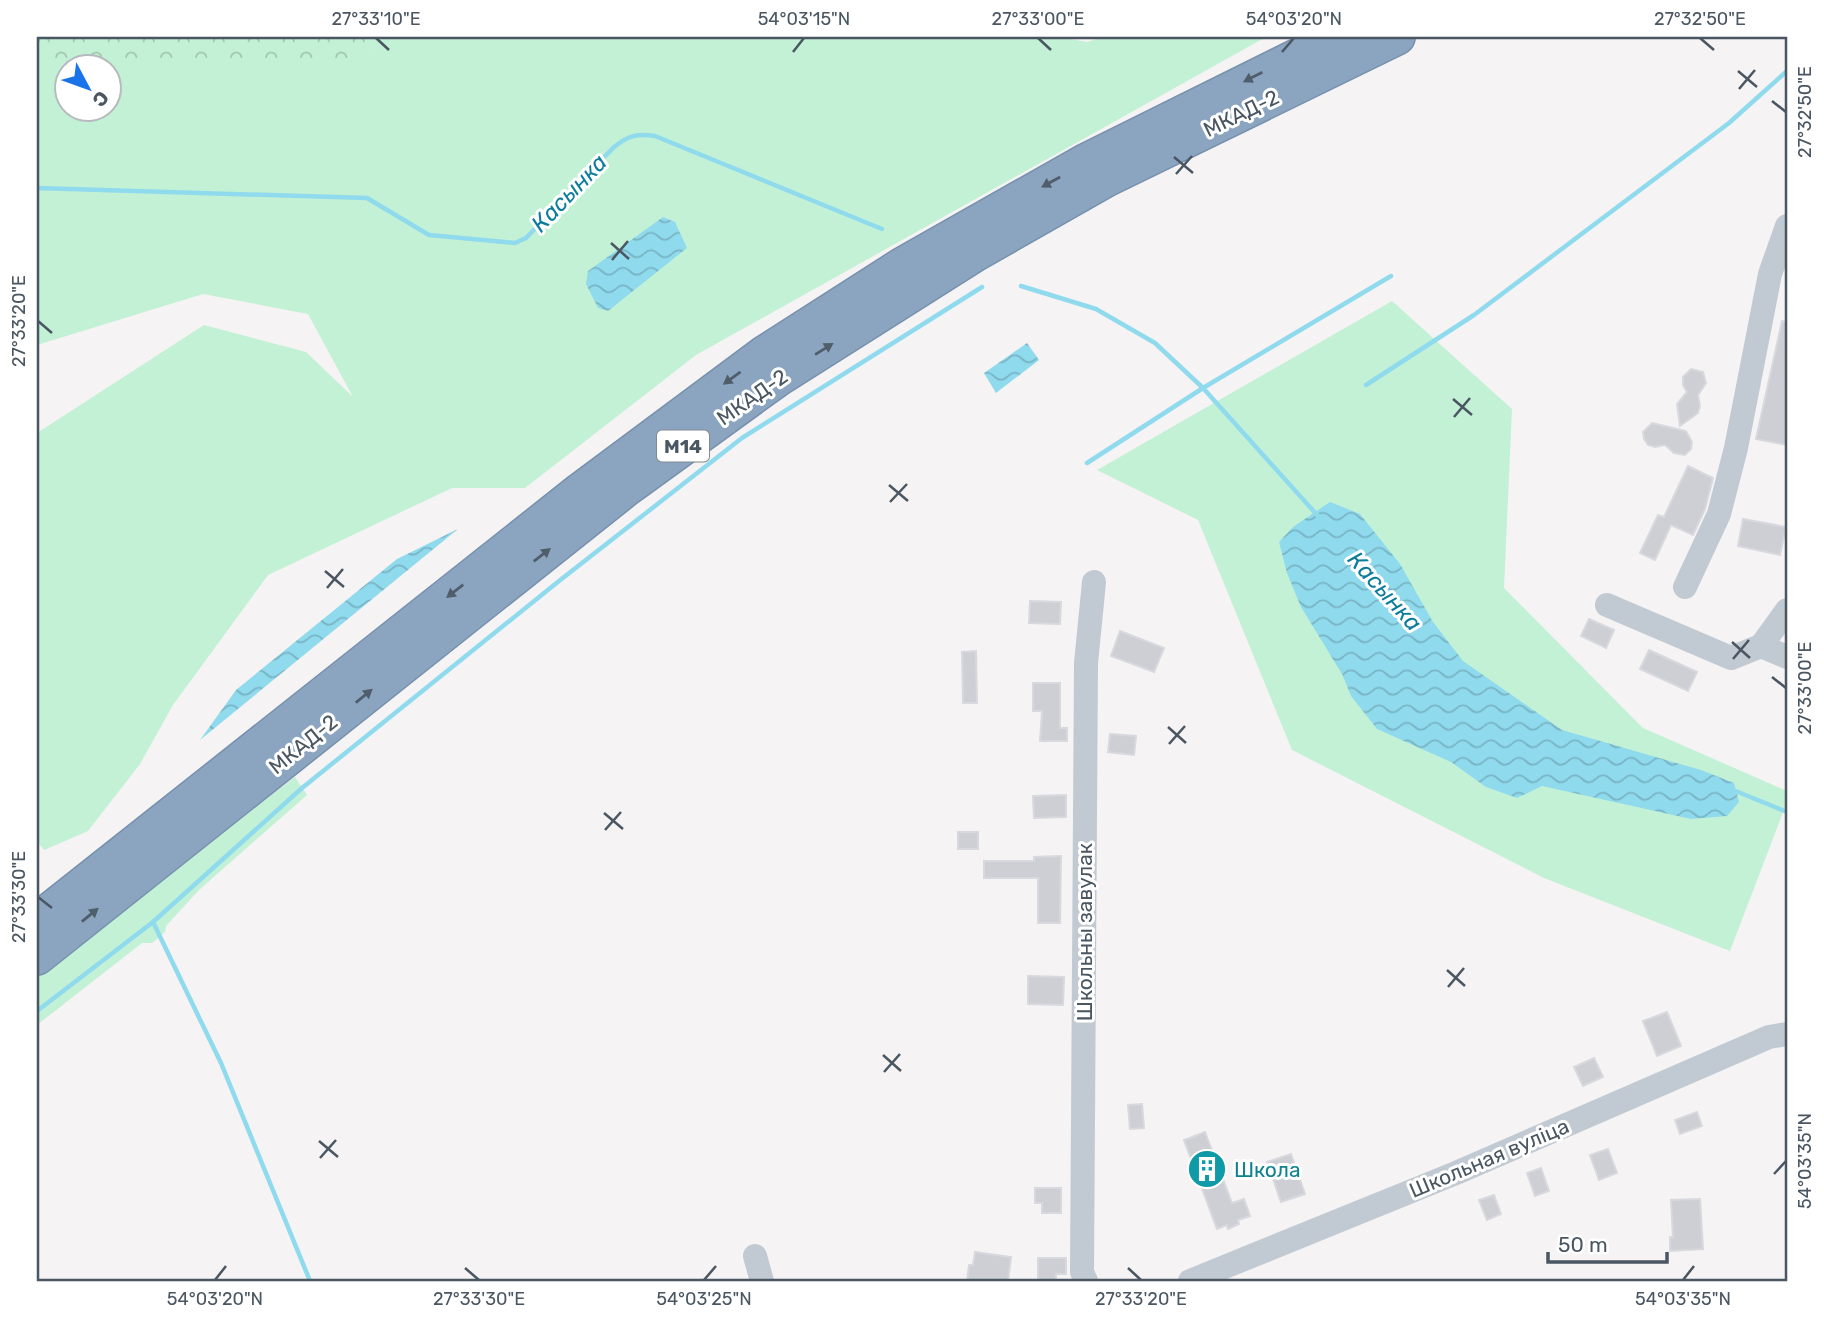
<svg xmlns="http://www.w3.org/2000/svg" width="1824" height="1318" viewBox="0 0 1824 1318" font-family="Rubik,sans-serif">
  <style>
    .grass { fill: #c3f1d5; fill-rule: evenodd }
    .forest { fill: url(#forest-crowns) }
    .water { fill: url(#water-waves) }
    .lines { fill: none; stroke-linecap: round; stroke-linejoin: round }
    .stream { stroke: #90daee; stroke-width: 4.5 }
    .building { fill: #cdcfd5; stroke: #d7d9de; stroke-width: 2 }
    .highway-casing { stroke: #7690ad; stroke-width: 38 }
    .minor { stroke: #c1cad2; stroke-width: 24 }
    .highway { stroke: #8ba5c1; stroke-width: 35 }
    .oneway { fill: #505e6b }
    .ticks { fill: none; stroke: #4a5661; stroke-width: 2.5 }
    .labels { text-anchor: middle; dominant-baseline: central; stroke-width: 6; stroke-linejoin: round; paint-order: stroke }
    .shield { fill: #fff; stroke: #808990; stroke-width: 2 }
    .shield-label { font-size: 19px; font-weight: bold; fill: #4a5661 }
    .street-label { font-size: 21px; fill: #4a5661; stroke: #fff }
    .culture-label { font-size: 21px; fill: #0d838f; stroke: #fff; text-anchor: start }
    .water-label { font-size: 23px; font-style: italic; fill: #0c7c9b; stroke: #fff }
    .neatline { fill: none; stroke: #4a5661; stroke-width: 2.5 }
    .ticks-label { font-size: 18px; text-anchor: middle; fill: #4a5661 }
  </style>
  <defs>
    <pattern id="forest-crowns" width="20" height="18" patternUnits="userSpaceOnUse" patternTransform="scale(1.75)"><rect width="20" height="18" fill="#c3f1d5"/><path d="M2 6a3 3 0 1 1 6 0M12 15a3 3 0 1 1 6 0" fill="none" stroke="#a0c6b0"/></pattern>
    <pattern id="water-waves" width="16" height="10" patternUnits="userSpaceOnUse" patternTransform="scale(1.75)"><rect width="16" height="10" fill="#90daee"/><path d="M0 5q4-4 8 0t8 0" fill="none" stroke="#78b4c4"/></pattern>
  </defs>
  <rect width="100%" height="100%" fill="#f5f3f3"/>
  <g class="grass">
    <path d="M378,37H1059L1087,42L1103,37H1266L696,355L525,488H452L268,575L173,705L140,764L88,831L44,850L37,841V433L204,325L306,352L353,397L308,314L203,294L37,345V57L367,60ZM66,66H108V108H66Z"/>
    <polygon points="1392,301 1512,409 1504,588 1643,728 1787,791 1787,802 1730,951 1544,878 1292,750 1198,520 1097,470"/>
    <polygon points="295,777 307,795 199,890 166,926 165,932 152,943 142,943 37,1025 37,976"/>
  </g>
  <polygon class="forest" points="37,37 378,37 367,60 37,64"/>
  <g class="water">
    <polygon points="663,217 675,222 687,248 608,311 598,308 586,284 588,271"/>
    <polygon points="1027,343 1039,360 996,393 984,373"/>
    <polygon points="1330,502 1360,514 1400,564 1433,622 1463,661 1562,730 1701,770 1734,783 1739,802 1727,816 1691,819 1542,786 1517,798 1486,787 1451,762 1377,729 1351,696 1342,674 1301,607 1287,573 1279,542 1293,527"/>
    <polygon points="458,529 200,740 236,690 397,559"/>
  </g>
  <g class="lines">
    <g class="stream">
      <path d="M37,188L367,198L429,235L515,243L526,238L613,148C627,136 637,133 655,136L882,229"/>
      <polyline points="1021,286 1096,309 1155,343 1203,388 1318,516"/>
      <polyline points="1366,385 1474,315 1729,123 1787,71"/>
      <polyline points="1087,463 1203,388 1391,276"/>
      <polyline points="1733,790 1787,812"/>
      <polyline points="153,922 221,1063 310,1281"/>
      <polyline points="37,1011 153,922 302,788 559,581 742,438 982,287"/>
    </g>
  </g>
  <g class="building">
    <polygon points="1782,321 1787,322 1787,445 1756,439"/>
    <polygon points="1691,369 1703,372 1706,383 1698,395 1700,406 1698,413 1680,426 1677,404 1687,392 1683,385 1683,377"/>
    <polygon points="1652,423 1686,431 1692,442 1691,449 1685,455 1674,453 1665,445 1655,447 1648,445 1644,439 1643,432"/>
    <polygon points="1688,466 1713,478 1705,509 1693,535 1671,525 1655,560 1640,553 1658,515 1664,517"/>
    <polygon points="1743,519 1786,527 1780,555 1738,546"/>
    <polygon points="1030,601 1061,602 1060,624 1029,623"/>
    <polygon points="1589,619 1614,630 1606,648 1581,636"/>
    <polygon points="1120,631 1164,648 1154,672 1111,656"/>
    <polygon points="1649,650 1697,672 1688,691 1640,669"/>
    <polygon points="976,651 977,703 963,703 962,652"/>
    <polygon points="1033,683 1060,683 1060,728 1067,728 1067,741 1040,741 1042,711 1033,711"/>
    <polygon points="1110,734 1136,736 1134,755 1108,752"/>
    <polygon points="1066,795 1066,817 1034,818 1033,796"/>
    <rect x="958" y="832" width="20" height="17"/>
    <polygon points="1061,856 1060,923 1038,923 1038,878 984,878 984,861 1034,861 1034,857"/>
    <polygon points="1028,976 1064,977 1063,1005 1028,1004"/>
    <polygon points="1667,1012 1681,1046 1657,1056 1643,1021"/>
    <polygon points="1594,1058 1603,1077 1583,1086 1574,1067"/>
    <polygon points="1142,1104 1144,1128 1130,1129 1128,1105"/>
    <polygon points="1697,1112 1702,1126 1680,1134 1675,1120"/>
    <polygon points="1205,1132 1232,1203 1244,1199 1250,1216 1238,1220 1239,1224 1228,1229 1227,1225 1217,1229 1184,1140"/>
    <polygon points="1608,1149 1617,1173 1599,1180 1590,1155"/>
    <polygon points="1291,1154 1305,1194 1281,1202 1267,1162"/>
    <polygon points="1541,1168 1549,1191 1535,1196 1527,1173"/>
    <polygon points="1035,1188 1061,1188 1061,1213 1042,1213 1042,1203 1035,1203"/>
    <polygon points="1494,1195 1501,1214 1487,1220 1479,1200"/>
    <polygon points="1700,1199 1703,1249 1670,1251 1670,1237 1673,1237 1671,1200"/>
    <polygon points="975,1252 1011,1257 1008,1281 967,1281 969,1265 973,1265"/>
    <polygon points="1038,1258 1066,1258 1066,1274 1056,1274 1056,1281 1038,1281"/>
  </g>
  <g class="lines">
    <g class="highway-casing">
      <g id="highway">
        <polyline points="37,921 580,491 764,354 903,265 1085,162 1337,37"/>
        <polyline points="37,957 628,487 777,379 976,253 1106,179 1397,37"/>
      </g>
    </g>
    <g class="minor">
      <polyline points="1685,587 1719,514 1736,448 1770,274 1787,226"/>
      <polyline points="1607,605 1731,658 1761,646"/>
      <polyline points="1787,610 1761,646 1787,657"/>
      <polyline points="755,1256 762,1281"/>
      <polyline points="1086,1281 1082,1272 1086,663 1094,582"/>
      <polyline points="1190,1281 1456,1173 1769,1037 1787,1034"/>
    </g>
    <use href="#highway" class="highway"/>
  </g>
  <defs><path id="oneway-solid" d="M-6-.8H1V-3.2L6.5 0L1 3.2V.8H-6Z" transform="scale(1.75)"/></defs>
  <g class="oneway">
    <use href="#oneway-solid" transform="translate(1253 77) rotate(153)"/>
    <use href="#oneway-solid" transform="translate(1051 182) rotate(151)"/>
    <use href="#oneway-solid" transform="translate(824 349) rotate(-32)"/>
    <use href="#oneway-solid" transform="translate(732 378) rotate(144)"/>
    <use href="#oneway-solid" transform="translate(542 555) rotate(-38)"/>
    <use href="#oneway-solid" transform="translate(455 591) rotate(142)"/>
    <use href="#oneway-solid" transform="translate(364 696) rotate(-39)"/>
    <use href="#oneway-solid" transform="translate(90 915) rotate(-39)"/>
  </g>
  <path class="ticks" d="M376,38L389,50M1038,38L1051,50M1700,38L1714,50M793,52L804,38M1282,52L1294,38M1738,71L1757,87M1739,89L1755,70M1772,101L1786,112M1174,157L1193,173M1176,174L1192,156M611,243L629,259M612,260L628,241M38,321L52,333M1453,399L1472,415M1454,417L1470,398M889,485L908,501M890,502L907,484M325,571L344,587M327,588L343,569M1732,642L1750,658M1733,659L1749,640M1772,677L1786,688M1168,727L1186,743M1169,744L1185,726M604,813L623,829M605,830L621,812M38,897L52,908M1447,970L1465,986M1448,987L1464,968M883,1055L901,1071M884,1072L900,1054M319,1141L338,1157M320,1158L336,1140M1774,1174L1786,1161M465,1268L479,1280M1128,1268L1141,1280M215,1280L226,1266M704,1280L716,1266M1683,1280L1694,1266"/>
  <defs>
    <g id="building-disc" transform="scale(2.0125)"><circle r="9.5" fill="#0f9aa8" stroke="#fff"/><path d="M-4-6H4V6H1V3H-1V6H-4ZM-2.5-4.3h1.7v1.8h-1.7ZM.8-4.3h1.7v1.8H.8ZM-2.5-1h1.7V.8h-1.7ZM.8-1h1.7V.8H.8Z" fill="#fff"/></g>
  </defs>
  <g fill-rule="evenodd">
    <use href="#building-disc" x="1207" y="1169"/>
  </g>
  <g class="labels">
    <rect class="shield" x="657" y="430.5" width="52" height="31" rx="5"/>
    <g class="shield-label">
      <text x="683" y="446">М14</text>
    </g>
    <g class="street-label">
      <text transform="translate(1241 113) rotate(-26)">МКАД-2</text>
      <text transform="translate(752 397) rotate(-35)">МКАД-2</text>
      <text transform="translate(303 744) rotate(-39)">МКАД-2</text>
      <text transform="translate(1084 932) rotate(-90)">Школьны завулак</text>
      <text transform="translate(1489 1158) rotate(-23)">Школьная вуліца</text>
    </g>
    <g class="culture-label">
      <text x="1234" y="1169">Школа</text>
    </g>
    <g class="water-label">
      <text transform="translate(569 193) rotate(-46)">Касынка</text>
      <text transform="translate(1385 591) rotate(48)">Касынка</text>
    </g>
  </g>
  <rect width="1824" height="1318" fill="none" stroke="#ffffff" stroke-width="77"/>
  <g transform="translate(88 88) rotate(131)"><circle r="33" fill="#ffffff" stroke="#b7bbc0" stroke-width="2"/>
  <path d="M0-5L12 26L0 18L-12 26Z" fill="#1a73e8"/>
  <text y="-10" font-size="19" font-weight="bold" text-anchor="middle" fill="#4a5661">С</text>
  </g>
  <path d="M1548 1252v10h119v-10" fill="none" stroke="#4a5661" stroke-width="3.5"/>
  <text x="1558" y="1252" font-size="21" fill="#4a5661" stroke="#ffffff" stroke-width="5" paint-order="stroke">50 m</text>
  <rect x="38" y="38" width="1748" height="1242" class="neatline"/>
  <g class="ticks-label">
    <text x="376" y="25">27°33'10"E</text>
    <text x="804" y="25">54°03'15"N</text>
    <text x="1038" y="25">27°33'00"E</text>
    <text x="1294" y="25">54°03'20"N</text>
    <text x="1700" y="25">27°32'50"E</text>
    <text transform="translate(1805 112) rotate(-90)" y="6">27°32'50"E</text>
    <text transform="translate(19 321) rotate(-90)" y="6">27°33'20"E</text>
    <text transform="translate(1805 688) rotate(-90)" y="6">27°33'00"E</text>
    <text transform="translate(19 897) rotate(-90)" y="6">27°33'30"E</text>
    <text transform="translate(1805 1161) rotate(-90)" y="6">54°03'35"N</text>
    <text x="215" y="1305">54°03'20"N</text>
    <text x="479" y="1305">27°33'30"E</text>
    <text x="704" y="1305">54°03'25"N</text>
    <text x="1141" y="1305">27°33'20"E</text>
    <text x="1683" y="1305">54°03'35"N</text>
  </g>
</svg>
